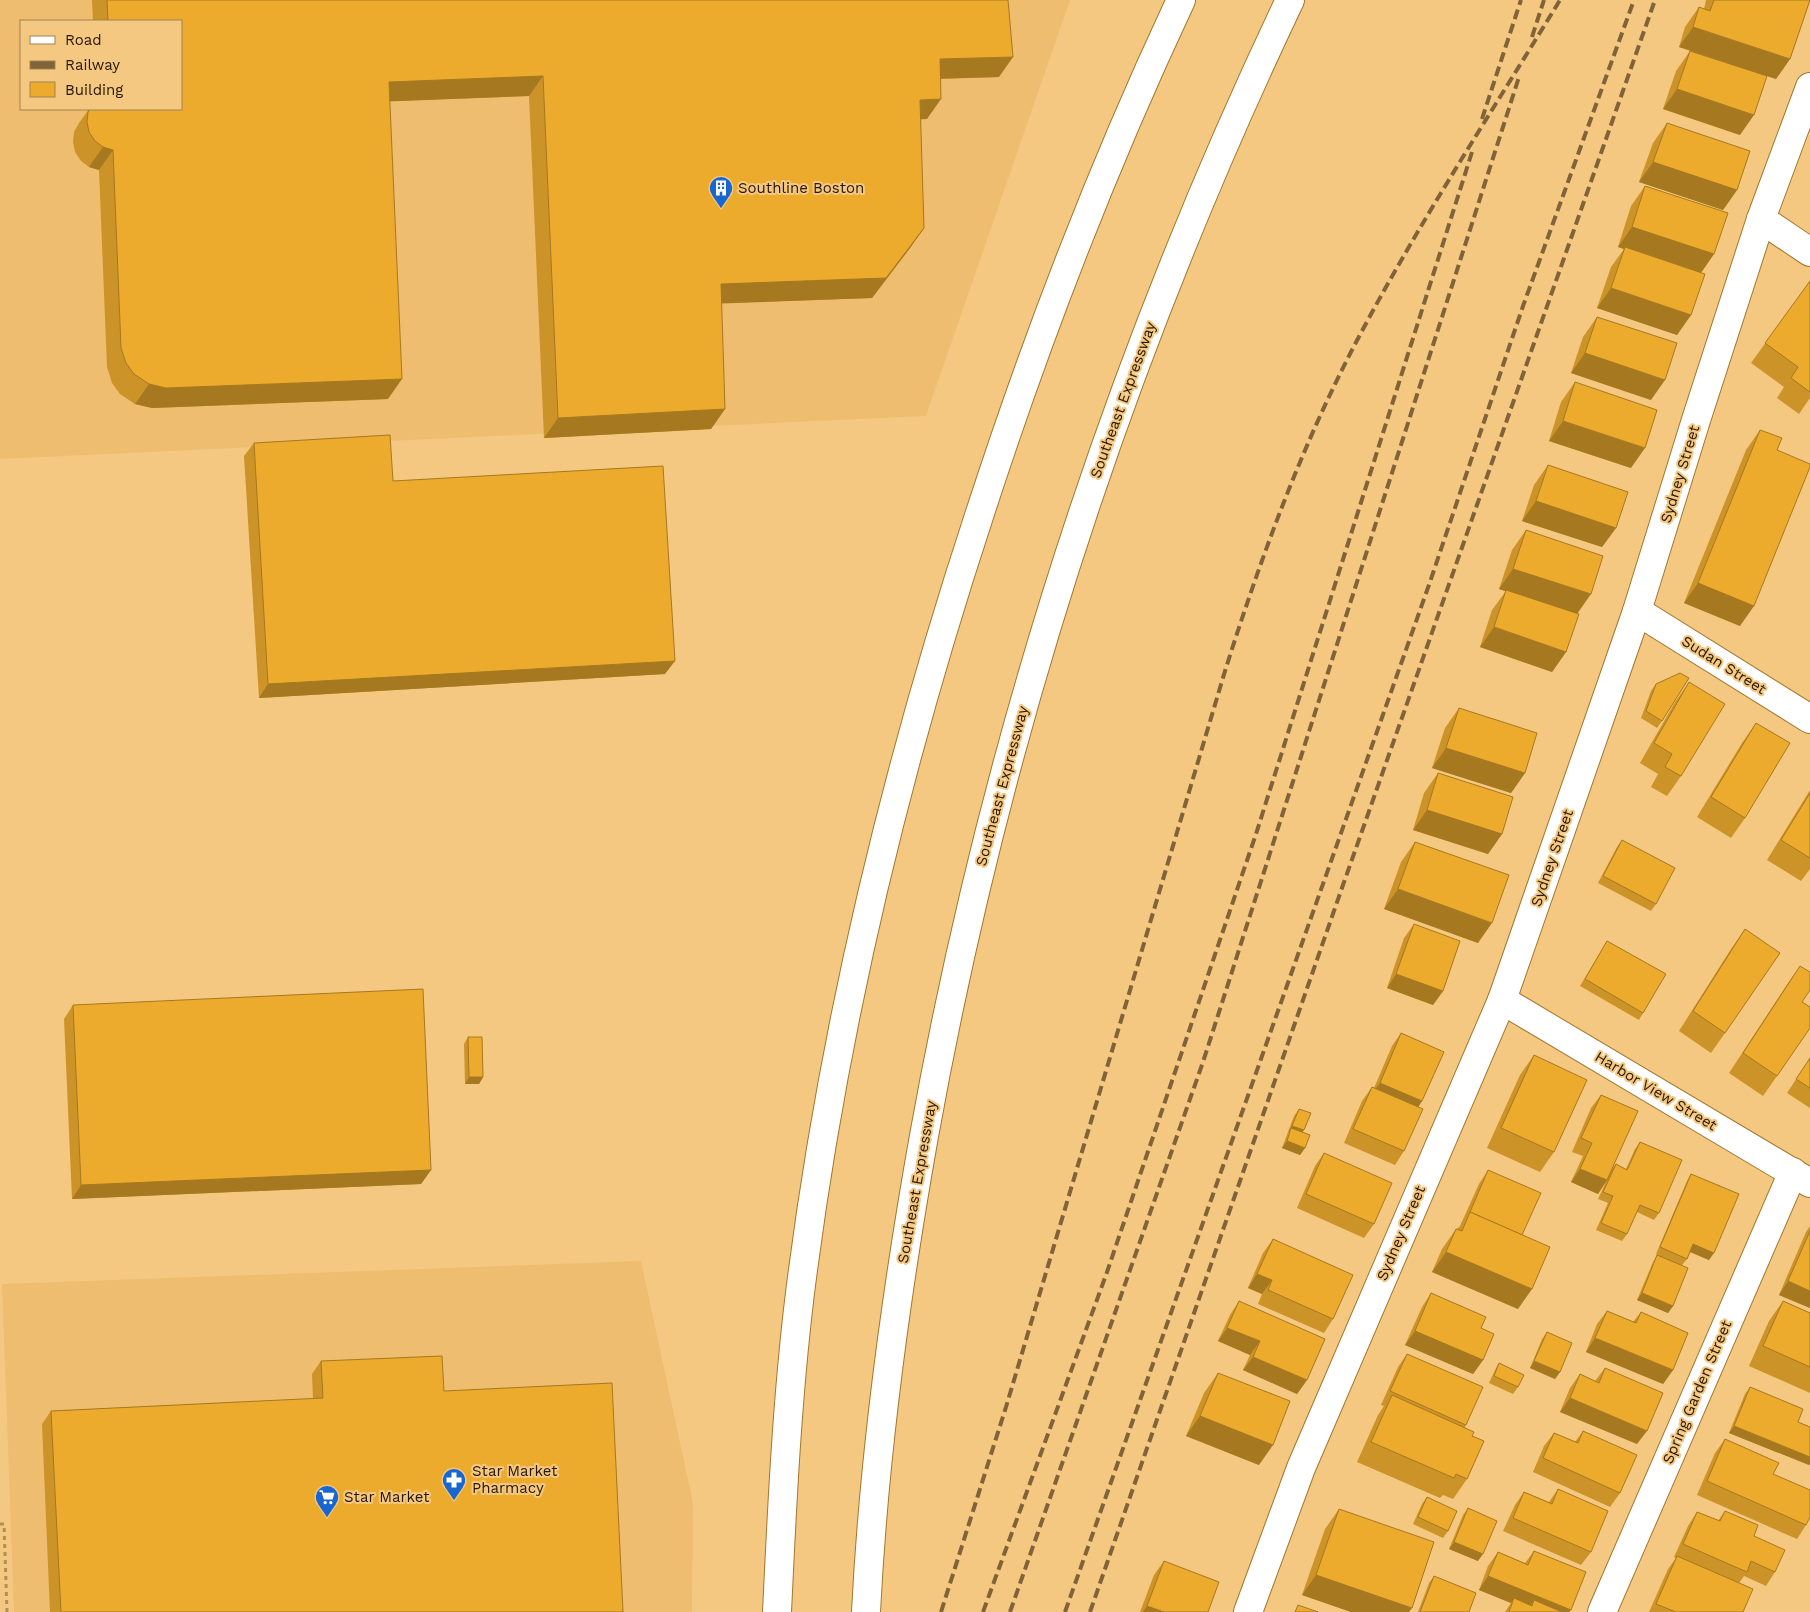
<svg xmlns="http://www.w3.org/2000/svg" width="1810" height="1612" viewBox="0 0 1810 1612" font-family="'Work Sans',sans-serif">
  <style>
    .built { fill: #eebd6f; fill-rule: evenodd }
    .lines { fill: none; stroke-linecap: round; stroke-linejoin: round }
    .minor-casing { stroke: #a0772f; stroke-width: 30 }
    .motorway-casing { stroke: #a0772f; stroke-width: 30 }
    .path { stroke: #b28e58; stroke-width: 3; stroke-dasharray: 4 4; stroke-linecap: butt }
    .minor { stroke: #fff; stroke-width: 28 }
    .motorway { stroke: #fff; stroke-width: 28 }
    .rail { stroke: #806338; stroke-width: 4; stroke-dasharray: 10 5; stroke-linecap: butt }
    .wall { fill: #cc9328 }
    .shaded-wall { fill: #a67820 }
    .building { fill: #edab2e; stroke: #a67820 }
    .labels { text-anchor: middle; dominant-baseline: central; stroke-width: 4; stroke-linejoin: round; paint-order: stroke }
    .poi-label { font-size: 15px; fill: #271700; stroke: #f5c882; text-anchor: start }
    .street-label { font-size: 15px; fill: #271700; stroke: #f5c882 }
  </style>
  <rect width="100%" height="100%" fill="#f5c882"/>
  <g class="built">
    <path d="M0,0H1070L926,416L0,459ZM21,21H181V109H21Z"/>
    <polygon points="641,1261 693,1503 692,1612 14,1612 2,1284"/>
  </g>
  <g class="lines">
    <g class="minor-casing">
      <g id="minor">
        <polyline points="1761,219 1810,252"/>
        <polyline points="1637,611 1810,719"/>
        <polyline points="1502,1000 1810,1183"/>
        <polyline points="1248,1612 1301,1468 1502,1000 1637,611 1696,420 1761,219 1810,87"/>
        <polyline points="1602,1612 1793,1172"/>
      </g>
    </g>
    <g class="motorway-casing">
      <g id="motorway">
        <path d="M777,1612C782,1506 787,1399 800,1293C833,1030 896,768 979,516C1036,340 1102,168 1181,0"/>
        <path d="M866,1612C874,1452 896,1293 924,1136C995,742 1118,361 1290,0"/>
      </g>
    </g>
    <polyline class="path" points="0,1524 4,1524 7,1612"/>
    <use href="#minor" class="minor"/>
    <use href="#motorway" class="motorway"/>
    <g class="rail">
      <polyline points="1532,37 1544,0"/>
      <polyline points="1482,119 1521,0"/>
      <path d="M941,1612L1006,1407L1225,671C1262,554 1304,439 1362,331C1422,218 1493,110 1560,0"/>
      <polyline points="983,1612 1106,1275 1256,834 1472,152"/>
      <polyline points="1010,1612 1203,1062 1519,77"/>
      <polyline points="1065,1612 1430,582 1523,306 1634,0"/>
      <polyline points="1090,1612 1343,885 1655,0"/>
    </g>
  </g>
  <g class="wall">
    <polygon points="92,0 1008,0 999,77 940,79 927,119 920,119 924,228 910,248 872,298 721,303 725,409 711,429 544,438 529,96 390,101 388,399 152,408 135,404 120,394 112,383 107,367 99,170 89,167 81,161 75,152 73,142 74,132 79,123 89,109 181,109 181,21 93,21"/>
    <polygon points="1706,0 1810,0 1790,59 1776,79 1679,47 1685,27 1699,7 1704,9"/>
    <polygon points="1690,51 1740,135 1663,109 1676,71"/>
    <polygon points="1667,123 1737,190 1723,210 1639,182 1653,143"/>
    <polygon points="1645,186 1714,254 1701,273 1691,315 1677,335 1597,308 1611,267 1624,249 1618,247 1631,206"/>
    <polygon points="1810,281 1810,398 1799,414 1777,398 1784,387 1751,363"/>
    <polygon points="1597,317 1651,400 1571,373 1583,337"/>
    <polygon points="1575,382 1631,468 1549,441 1561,402"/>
    <polygon points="1760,430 1777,450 1740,626 1684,603 1746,450"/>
    <polygon points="254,443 393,481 665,674 259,698 244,456"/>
    <polygon points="1548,465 1616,528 1602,547 1522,521 1534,485"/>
    <polygon points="1526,530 1577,613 1566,652 1552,672 1480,647 1492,610 1506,591 1499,589 1512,550"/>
    <polygon points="1689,682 1681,776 1667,796 1651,787 1658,774 1640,763 1675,702"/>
    <polygon points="1656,684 1662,721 1657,728 1641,718 1651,691"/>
    <polygon points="1459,708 1525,773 1511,793 1432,768 1445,728"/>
    <polygon points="1756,723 1745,818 1731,838 1697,817 1742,743"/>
    <polygon points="1438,773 1502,834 1488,854 1413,830 1424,793"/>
    <polygon points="1810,790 1810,869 1801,881 1767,860"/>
    <polygon points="1622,840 1656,904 1651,911 1598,883 1617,847"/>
    <polygon points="1415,842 1478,943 1384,909 1401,862"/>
    <polygon points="1414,924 1443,991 1433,1005 1387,988 1404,938"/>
    <polygon points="1745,929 1725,1033 1711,1053 1679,1031 1731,949"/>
    <polygon points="1607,941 1643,1013 1639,1020 1580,986"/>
    <polygon points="1800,966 1802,1002 1777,1076 1763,1096 1729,1073 1786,986"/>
    <polygon points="73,1005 431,1170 421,1184 72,1199 64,1019"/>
    <polygon points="1401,1033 1422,1101 1418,1107 1404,1151 1395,1165 1344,1143 1362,1101 1372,1087 1374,1088 1392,1046"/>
    <polygon points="468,1037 483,1077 479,1084 465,1084 464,1044"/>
    <polygon points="1534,1055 1554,1152 1540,1172 1487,1148 1520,1075"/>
    <polygon points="1810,1058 1810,1108 1787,1093"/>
    <polygon points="1601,1095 1612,1169 1616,1164 1626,1169 1635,1149 1640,1142 1659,1213 1654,1220 1637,1212 1627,1234 1622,1241 1596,1230 1608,1203 1598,1199 1606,1182 1598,1194 1571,1182 1583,1156 1572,1152 1591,1108"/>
    <polygon points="1299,1109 1305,1148 1300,1155 1282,1148 1294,1116"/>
    <polygon points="1324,1153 1374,1224 1364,1238 1297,1208 1315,1166"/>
    <polygon points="1488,1170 1522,1235 1518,1309 1432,1272 1442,1249 1456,1229 1457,1229 1460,1226 1479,1184"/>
    <polygon points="1691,1174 1709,1260 1690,1252 1687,1259 1682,1265 1673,1306 1668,1313 1637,1300 1653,1262 1657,1255 1656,1254 1687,1181"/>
    <polygon points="1810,1226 1810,1308 1779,1295 1806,1232"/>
    <polygon points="1273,1239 1333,1319 1324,1333 1258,1304 1262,1294 1248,1288 1263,1253"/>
    <polygon points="1431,1293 1481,1328 1483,1360 1473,1374 1405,1345 1422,1307"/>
    <polygon points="1239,1301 1307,1380 1297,1394 1243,1370 1250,1355 1218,1341 1230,1315"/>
    <polygon points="1783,1301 1810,1313 1810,1393 1749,1366 1769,1321"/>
    <polygon points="1607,1311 1633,1322 1641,1312 1673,1370 1663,1384 1586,1352 1597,1324"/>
    <polygon points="1547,1332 1560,1372 1555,1379 1530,1368 1542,1339"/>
    <polygon points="1407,1354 1466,1425 1465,1427 1472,1436 1467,1479 1453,1499 1443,1495 1440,1498 1357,1462 1378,1415 1384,1406 1381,1405 1398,1367"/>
    <polygon points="321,1361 444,1391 623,1612 50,1612 42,1424 51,1411 313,1399 312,1374"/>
    <polygon points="1499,1363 1518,1387 1513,1394 1489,1383 1495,1370"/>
    <polygon points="1605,1368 1637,1444 1560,1412 1570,1388 1580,1374 1595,1381"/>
    <polygon points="1218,1373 1259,1465 1186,1436 1204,1393"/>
    <polygon points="1750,1387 1798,1422 1810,1427 1810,1464 1809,1465 1729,1433 1745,1394"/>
    <polygon points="1583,1431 1620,1493 1610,1507 1533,1472 1544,1446 1554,1433 1575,1442"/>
    <polygon points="1725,1439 1773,1474 1806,1525 1797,1539 1697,1495 1715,1453"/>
    <polygon points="1558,1489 1591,1552 1581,1565 1503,1531 1515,1505 1524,1492 1549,1502"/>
    <polygon points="1427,1497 1448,1531 1443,1538 1413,1524 1422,1504"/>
    <polygon points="1468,1508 1478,1561 1449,1549 1463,1515"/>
    <polygon points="1339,1509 1409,1612 1351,1612 1302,1595 1325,1529"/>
    <polygon points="1725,1511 1754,1536 1775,1572 1766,1586 1744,1576 1739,1583 1743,1612 1649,1612 1668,1569 1676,1558 1674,1557 1688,1526 1697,1512 1718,1521"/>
    <polygon points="1534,1551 1571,1610 1569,1612 1505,1612 1511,1603 1479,1590 1488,1566 1498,1552 1525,1563"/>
    <polygon points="1164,1561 1208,1612 1140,1612 1154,1575"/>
    <polygon points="1434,1576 1469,1612 1418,1612 1429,1583"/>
  </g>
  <g class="shaded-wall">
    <polygon points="1693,27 1790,59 1776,79 1679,47"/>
    <polygon points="1013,57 999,77 926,79 940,59"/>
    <polygon points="543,76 529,96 375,102 389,82"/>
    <polygon points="1677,89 1754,115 1740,135 1663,109"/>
    <polygon points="941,99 927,119 906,120 920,100"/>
    <polygon points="103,147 113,150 99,170 89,167"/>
    <polygon points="1653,162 1737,190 1723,210 1639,182"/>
    <polygon points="1632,227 1714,254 1700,274 1625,247 1624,249 1618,247"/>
    <polygon points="924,228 910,248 872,298 707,304 721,284"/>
    <polygon points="1611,288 1691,315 1677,335 1597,308"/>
    <polygon points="1585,353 1665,380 1651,400 1571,373"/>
    <polygon points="402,379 388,399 152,408 135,404 149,384"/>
    <polygon points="725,409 711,429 544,438 558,418"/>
    <polygon points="1563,421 1645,448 1631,468 1549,441"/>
    <polygon points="1536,501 1616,528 1602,547 1522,521"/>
    <polygon points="1513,569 1591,594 1577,614 1499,589"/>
    <polygon points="1698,583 1754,606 1740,626 1684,603"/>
    <polygon points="1494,627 1566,652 1552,672 1480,647"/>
    <polygon points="675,661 665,674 259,698 268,684"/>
    <polygon points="1446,748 1525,773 1511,793 1432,768"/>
    <polygon points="1427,810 1502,834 1488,854 1413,830"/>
    <polygon points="1398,889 1492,923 1478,943 1384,909"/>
    <polygon points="1396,974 1443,991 1433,1005 1387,988"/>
    <polygon points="469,1077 483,1077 479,1084 465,1084"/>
    <polygon points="1380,1083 1422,1101 1413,1115 1370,1096"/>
    <polygon points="1292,1126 1304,1130 1299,1137 1291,1128 1287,1133"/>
    <polygon points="1287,1141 1305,1148 1300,1155 1282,1148"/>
    <polygon points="1580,1169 1607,1180 1598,1194 1571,1182"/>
    <polygon points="431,1170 421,1184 72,1199 81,1185"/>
    <polygon points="1693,1244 1714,1253 1709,1260 1688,1251"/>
    <polygon points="1446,1252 1532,1289 1518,1309 1432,1272"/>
    <polygon points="1257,1274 1272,1280 1262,1294 1248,1288"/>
    <polygon points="1788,1281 1810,1291 1810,1308 1779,1295"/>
    <polygon points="1642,1293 1673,1306 1668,1313 1637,1300"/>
    <polygon points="1227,1328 1260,1341 1250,1355 1218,1341"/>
    <polygon points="1415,1331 1483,1360 1473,1374 1405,1345"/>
    <polygon points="1595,1338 1673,1370 1663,1384 1586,1352"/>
    <polygon points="1253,1357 1307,1380 1297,1394 1243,1370"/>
    <polygon points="1534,1361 1560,1372 1555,1379 1530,1368"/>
    <polygon points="1570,1398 1647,1431 1637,1444 1560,1412"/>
    <polygon points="1200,1416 1273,1445 1259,1465 1186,1436"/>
    <polygon points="1734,1426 1810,1457 1810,1464 1809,1465 1729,1433"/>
    <polygon points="1454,1542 1483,1554 1478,1561 1449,1549"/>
    <polygon points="1316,1575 1412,1608 1409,1612 1351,1612 1302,1595"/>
    <polygon points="1488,1576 1571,1610 1569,1612 1534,1612 1532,1606 1534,1600 1528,1610 1514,1598 1511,1603 1479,1590"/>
    <polygon points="1147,1606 1164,1612 1143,1612"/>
  </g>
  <g class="building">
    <polygon points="107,0 1008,0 1013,57 940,59 941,99 920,100 924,228 886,278 721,284 725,409 558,418 543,76 389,82 402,379 166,388 149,384 134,374 126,363 121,348 113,150 103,147 95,141 89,132 87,122 88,112 90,109 181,109 181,21 108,21"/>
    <polygon points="1714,0 1810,0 1790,59 1693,27 1699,7 1710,11"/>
    <polygon points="1690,51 1767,76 1754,115 1677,89"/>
    <polygon points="1667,123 1750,151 1737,190 1653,162"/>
    <polygon points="1645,186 1728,213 1714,254 1632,227"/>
    <polygon points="1625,247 1705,274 1691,315 1611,288"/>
    <polygon points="1810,281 1810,392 1791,378 1798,367 1765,343"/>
    <polygon points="1597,317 1677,343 1665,380 1585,353"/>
    <polygon points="1575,382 1657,410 1645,448 1563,421"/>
    <polygon points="1760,430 1782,438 1777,450 1810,464 1810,467 1754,606 1698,583"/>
    <polygon points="390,435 393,481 663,466 675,661 268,684 254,443"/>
    <polygon points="1548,465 1628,492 1616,528 1536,501"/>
    <polygon points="1526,530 1603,556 1591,594 1513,569"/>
    <polygon points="1506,590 1579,614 1566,652 1494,627"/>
    <polygon points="1680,673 1689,678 1662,721 1646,711 1656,684"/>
    <polygon points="1689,682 1725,704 1681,776 1665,767 1672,754 1654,743"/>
    <polygon points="1459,708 1537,733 1525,773 1446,748"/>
    <polygon points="1756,723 1790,743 1745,818 1711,797"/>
    <polygon points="1438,773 1513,797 1502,834 1427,810"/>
    <polygon points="1810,793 1810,858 1781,840"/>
    <polygon points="1622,840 1675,868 1656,904 1603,876"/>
    <polygon points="1415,842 1509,875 1492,923 1398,889"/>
    <polygon points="1414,924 1460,941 1443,991 1396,974"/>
    <polygon points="1745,929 1780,953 1725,1033 1693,1011"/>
    <polygon points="1607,941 1666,974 1643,1013 1585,979"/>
    <polygon points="1800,966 1810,972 1810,990 1802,1002 1810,1007 1810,1028 1777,1076 1743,1053"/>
    <polygon points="423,989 431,1170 81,1185 73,1005"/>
    <polygon points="1401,1033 1444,1052 1422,1101 1380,1083"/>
    <polygon points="468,1037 482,1037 483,1077 469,1077"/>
    <polygon points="1534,1055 1587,1080 1554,1152 1501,1128"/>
    <polygon points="1810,1058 1810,1088 1796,1079"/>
    <polygon points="1372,1087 1423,1109 1404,1151 1353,1129"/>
    <polygon points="1601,1095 1638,1111 1607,1180 1580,1169 1592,1143 1581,1138"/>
    <polygon points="1299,1109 1311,1113 1304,1130 1292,1126"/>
    <polygon points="1291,1128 1310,1135 1305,1148 1287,1141"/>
    <polygon points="1640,1142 1682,1160 1659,1213 1640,1205 1627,1234 1601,1223 1613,1196 1603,1192 1616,1164 1627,1170"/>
    <polygon points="1324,1153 1392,1183 1374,1224 1306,1194"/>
    <polygon points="1488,1170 1541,1193 1522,1235 1470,1212"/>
    <polygon points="1691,1174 1739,1194 1714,1253 1693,1244 1687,1259 1660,1247"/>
    <polygon points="1470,1212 1550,1247 1532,1289 1446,1252 1456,1229 1462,1231"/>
    <polygon points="1810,1231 1810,1291 1788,1281"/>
    <polygon points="1273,1239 1353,1275 1333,1319 1268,1290 1272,1280 1257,1274"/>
    <polygon points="1657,1255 1688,1268 1673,1306 1642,1293"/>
    <polygon points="1431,1293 1486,1317 1481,1328 1494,1334 1483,1360 1415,1331"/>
    <polygon points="1239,1301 1325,1339 1307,1380 1253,1357 1260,1341 1227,1328"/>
    <polygon points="1783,1301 1810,1313 1810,1367 1763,1346"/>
    <polygon points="1607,1311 1636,1323 1641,1312 1688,1333 1673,1370 1595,1338"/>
    <polygon points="1547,1332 1572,1343 1560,1372 1534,1361"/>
    <polygon points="1407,1354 1483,1387 1466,1425 1390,1391"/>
    <polygon points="442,1356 444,1391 612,1383 623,1612 61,1612 51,1411 323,1398 321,1361"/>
    <polygon points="1499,1363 1524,1375 1518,1387 1494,1376"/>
    <polygon points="1605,1368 1663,1393 1647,1431 1570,1398 1580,1374 1599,1383"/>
    <polygon points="1218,1373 1290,1401 1273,1445 1200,1416"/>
    <polygon points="1750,1387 1803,1409 1798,1422 1810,1427 1810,1457 1734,1426"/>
    <polygon points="1392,1395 1474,1432 1472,1436 1484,1441 1467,1479 1456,1474 1454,1478 1371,1442"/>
    <polygon points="1583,1431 1637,1455 1620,1493 1543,1458 1554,1433 1578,1443"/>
    <polygon points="1725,1439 1779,1463 1773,1474 1810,1490 1810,1517 1806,1525 1707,1481"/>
    <polygon points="1558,1489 1608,1511 1591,1552 1513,1518 1524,1492 1552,1504"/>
    <polygon points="1427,1497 1457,1511 1448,1531 1418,1517"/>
    <polygon points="1468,1508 1497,1521 1483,1554 1454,1542"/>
    <polygon points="1339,1509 1434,1542 1412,1608 1316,1575"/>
    <polygon points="1725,1511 1758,1525 1754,1536 1785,1550 1775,1572 1751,1561 1747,1572 1683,1544 1697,1512 1720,1521"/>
    <polygon points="1534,1551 1586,1572 1571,1610 1488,1576 1498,1552 1528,1565"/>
    <polygon points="1677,1556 1753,1589 1743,1612 1676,1612 1656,1604"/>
    <polygon points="1164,1561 1219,1582 1208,1612 1164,1612 1147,1606"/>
    <polygon points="1434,1576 1476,1593 1469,1612 1420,1612"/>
    <polygon points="1514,1598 1532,1606 1534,1600 1562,1612 1509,1612"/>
    <polygon points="1298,1605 1318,1612 1295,1612"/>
  </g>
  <defs>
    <g id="building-pin" transform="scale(1.25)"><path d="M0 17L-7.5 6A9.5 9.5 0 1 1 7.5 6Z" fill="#1867d1" stroke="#f5c882"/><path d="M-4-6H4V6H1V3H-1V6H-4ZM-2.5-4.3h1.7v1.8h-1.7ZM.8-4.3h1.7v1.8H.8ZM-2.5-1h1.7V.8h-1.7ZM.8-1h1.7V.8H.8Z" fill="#fff"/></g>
    <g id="pharmacy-pin" transform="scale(1.25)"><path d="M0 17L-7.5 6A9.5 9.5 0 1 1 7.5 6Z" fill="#1867d1" stroke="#f5c882"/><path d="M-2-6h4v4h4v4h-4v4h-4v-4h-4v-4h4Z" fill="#fff"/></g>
    <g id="supermarket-pin" transform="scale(1.25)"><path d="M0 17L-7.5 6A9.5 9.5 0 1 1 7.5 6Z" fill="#1867d1" stroke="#f5c882"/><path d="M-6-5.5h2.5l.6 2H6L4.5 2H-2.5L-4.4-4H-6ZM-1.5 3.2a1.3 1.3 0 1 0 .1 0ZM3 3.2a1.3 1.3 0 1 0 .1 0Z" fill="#fff"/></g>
  </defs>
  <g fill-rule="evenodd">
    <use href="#building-pin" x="721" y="188"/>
    <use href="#pharmacy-pin" x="454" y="1480"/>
    <use href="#supermarket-pin" x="327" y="1497"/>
  </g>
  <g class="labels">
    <g class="poi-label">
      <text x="738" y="188">Southline Boston</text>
      <text x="472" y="1471">Star Market<tspan x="472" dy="17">Pharmacy</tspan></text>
      <text x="344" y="1497">Star Market</text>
    </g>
    <g class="street-label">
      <text transform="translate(1123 400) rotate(-70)">Southeast Expressway</text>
      <text transform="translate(1680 474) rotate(-73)">Sydney Street</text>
      <text transform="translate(1724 665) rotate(32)">Sudan Street</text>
      <text transform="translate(1002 786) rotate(-75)">Southeast Expressway</text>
      <text transform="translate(1552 858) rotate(-71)">Sydney Street</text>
      <text transform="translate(1656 1091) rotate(31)">Harbor View Street</text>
      <text transform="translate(917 1182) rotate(-80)">Southeast Expressway</text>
      <text transform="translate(1401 1233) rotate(-67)">Sydney Street</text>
      <text transform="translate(1697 1392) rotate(-67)">Spring Garden Street</text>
    </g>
  </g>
  <rect x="20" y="20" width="162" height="90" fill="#f5c882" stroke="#a3814e"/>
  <rect x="30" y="36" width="25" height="8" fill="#ffffff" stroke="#a3814e"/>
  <text x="65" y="45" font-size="15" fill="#271700">Road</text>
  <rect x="30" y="61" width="25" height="8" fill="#806338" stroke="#a3814e"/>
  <text x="65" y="70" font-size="15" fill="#271700">Railway</text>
  <rect x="30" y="82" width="25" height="15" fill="#edab2e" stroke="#a3814e"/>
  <text x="65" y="95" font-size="15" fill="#271700">Building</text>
</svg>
